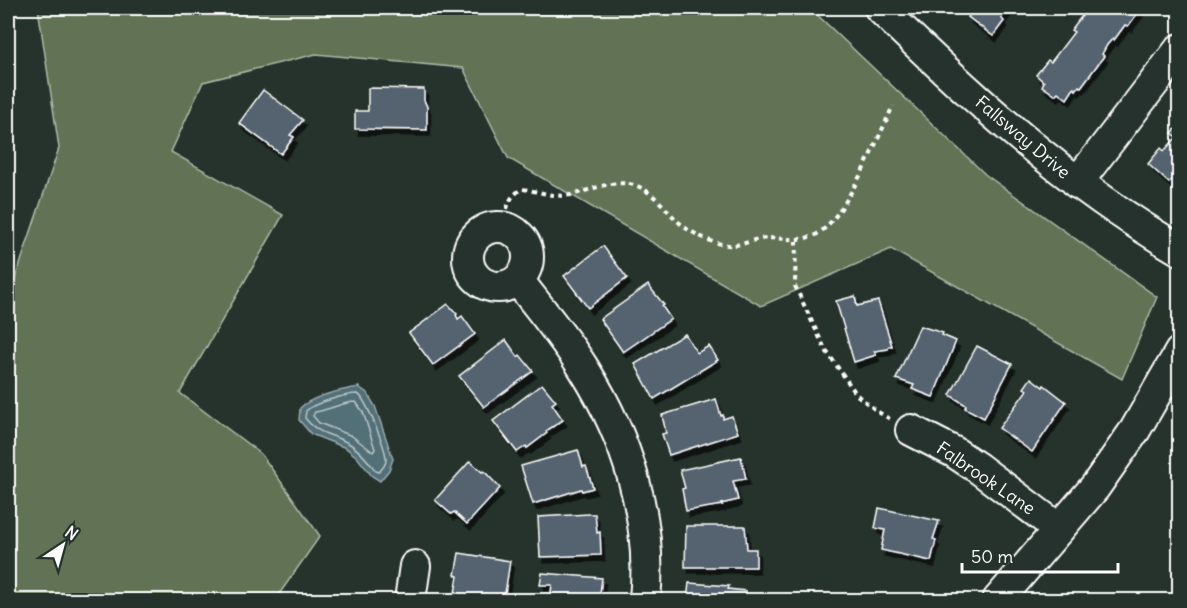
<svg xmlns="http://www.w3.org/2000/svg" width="1187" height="608" viewBox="0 0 1187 608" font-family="Delius,sans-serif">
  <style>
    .green { fill: #627355; stroke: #b0b9aa; stroke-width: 1.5 }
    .water { fill: #536f78; stroke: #98a9ae; stroke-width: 1.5 }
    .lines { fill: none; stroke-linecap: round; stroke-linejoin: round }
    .shore { stroke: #bac5c9; stroke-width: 1.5 }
    .building { fill: #55626f; stroke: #fff; stroke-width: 1.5; filter: url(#shadow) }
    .minor-casing { stroke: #fff; stroke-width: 34 }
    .path { stroke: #fff; stroke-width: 4; stroke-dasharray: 4.5 4.5; stroke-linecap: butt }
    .minor { stroke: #26332d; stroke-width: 30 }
    .labels { text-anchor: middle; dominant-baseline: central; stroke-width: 4.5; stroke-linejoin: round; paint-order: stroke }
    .street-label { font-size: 18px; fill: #fff; stroke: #26332d }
  </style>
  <defs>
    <filter id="shadow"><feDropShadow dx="3.5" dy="6" stdDeviation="0" flood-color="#0009"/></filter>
  </defs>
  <rect width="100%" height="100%" fill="#26332d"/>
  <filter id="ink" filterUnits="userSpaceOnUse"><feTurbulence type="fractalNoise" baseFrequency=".0167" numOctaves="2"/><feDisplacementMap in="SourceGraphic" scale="12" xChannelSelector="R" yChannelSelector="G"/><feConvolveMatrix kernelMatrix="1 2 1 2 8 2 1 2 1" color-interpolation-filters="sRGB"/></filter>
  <g filter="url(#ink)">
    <polygon class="green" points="38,8 810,8 986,175 1157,297 1122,379 891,249 761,306 508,158 463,68 316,54 203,82 171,152 283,215 180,393 261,454 320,536 275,600 8,600 8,297 9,297 59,148"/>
    <path class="water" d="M359,387L367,393L375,406L393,459L389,470L380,481L372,476L357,457L346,448L311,434L299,420L300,408C312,396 341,390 359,387Z"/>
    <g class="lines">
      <g class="shore">
        <path d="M358,394C366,399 387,451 386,460C386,465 382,469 379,472L376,471C368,461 361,451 350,444C333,434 318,435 305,418L306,411C313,403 347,394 358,394Z"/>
        <path d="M356,402L363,412L375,449L373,452L352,436L319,423L313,416L315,412C329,410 342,402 356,402Z"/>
      </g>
    </g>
    <g class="building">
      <polygon points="975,8 1009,8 1001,18 1004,21 993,36 968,17"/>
      <polygon points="1088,8 1136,8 1140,10 1128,26 1125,25 1114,40 1113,38 1107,45 1102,54 1104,56 1081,87 1079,86 1076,90 1074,88 1067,99 1058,92 1055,95 1042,86 1044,82 1036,75 1048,60 1051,62 1074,32 1071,30"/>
      <polygon points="368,88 424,89 424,100 427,107 427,130 355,129 355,111 368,111"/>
      <polygon points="263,90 303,120 290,135 294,137 281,154 239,123"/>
      <polygon points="1180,124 1180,186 1172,180 1169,183 1148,164 1161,148 1164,151 1174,140 1177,137 1172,133"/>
      <polygon points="603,246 627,278 588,308 564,276"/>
      <polygon points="648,285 664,305 662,306 671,319 623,352 600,319"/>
      <polygon points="855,296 857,306 878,301 892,346 889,346 888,349 874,351 876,355 854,362 836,301"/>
      <polygon points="448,304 457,314 456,315 458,319 462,316 475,334 433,365 409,333"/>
      <polygon points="920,326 943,333 942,335 956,341 933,397 912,389 914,385 896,379"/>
      <polygon points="685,334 697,353 709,346 718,360 654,399 635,364"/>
      <polygon points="506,340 518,357 520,355 533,371 484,407 459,376"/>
      <polygon points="977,346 1012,364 984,418 965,408 966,405 950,395"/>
      <polygon points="1031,378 1043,387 1044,385 1066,402 1032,452 999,428 1027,390 1024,388"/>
      <polygon points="542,384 556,401 552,404 563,420 546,431 547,433 527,448 526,446 517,452 493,421"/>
      <polygon points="716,399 721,416 723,415 723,419 732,416 738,433 669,455 662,434 666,433 662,415"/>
      <polygon points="578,450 583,467 586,466 593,488 582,491 581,489 533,504 521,466"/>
      <polygon points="741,457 746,479 733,481 738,500 721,504 722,505 686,511 682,489 685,488 680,470"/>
      <polygon points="470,461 482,472 484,471 500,488 467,524 454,512 451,514 435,500"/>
      <polygon points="879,508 939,521 933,539 936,540 931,561 881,550 885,530 875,528"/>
      <polygon points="589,514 595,514 597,533 600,532 601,555 540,557 538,517"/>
      <polygon points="686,526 745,526 747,549 756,549 756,567 685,567"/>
      <polygon points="459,553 510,561 504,600 489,599 485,600 455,593 458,576 455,575"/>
      <polygon points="542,573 602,578 599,600 550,600 552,585 540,585"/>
      <polygon points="689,583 729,586 728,589 746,591 745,600 687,600"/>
    </g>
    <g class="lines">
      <g class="minor-casing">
        <g id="minor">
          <path d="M880,8C972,98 1068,185 1180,250"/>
          <polyline points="1077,183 1180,49"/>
          <circle cx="498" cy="257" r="30"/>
          <path d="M518,280C540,309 565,338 584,369C627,437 653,519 645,600"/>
          <polyline points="911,430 954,452 978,468 1059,529"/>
          <polyline points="410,600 415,566"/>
          <polyline points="998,600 1095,487 1135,430 1180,352"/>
        </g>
      </g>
      <g class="path">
        <path d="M504,227C507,210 506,198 522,189C538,191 555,198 571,195C592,190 612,179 634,185C660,193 671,222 694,233C709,241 724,248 741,244C747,243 753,240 759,239C779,236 792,243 813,236C843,225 879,135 893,106"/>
        <polyline points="796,241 795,286 825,349 857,395 878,412 890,419"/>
      </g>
      <use href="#minor" class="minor"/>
    </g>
  </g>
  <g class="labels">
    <g class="street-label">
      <text transform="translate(1023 137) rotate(40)">Fallsway Drive</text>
      <text transform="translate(986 478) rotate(34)">Falbrook Lane</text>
    </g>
  </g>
  <rect width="1187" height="608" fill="none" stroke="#26332d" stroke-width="30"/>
  <rect x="15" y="15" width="1157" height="578" fill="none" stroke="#fff" stroke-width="2" filter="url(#ink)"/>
  <g transform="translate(63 545) rotate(36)" stroke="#26332d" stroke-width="4.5" paint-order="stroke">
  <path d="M0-4.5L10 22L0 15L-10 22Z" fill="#ffffff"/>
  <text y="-9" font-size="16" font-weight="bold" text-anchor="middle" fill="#ffffff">N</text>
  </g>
  <path d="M962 563v9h156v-9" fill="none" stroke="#ffffff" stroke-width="3"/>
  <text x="971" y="563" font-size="18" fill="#ffffff" stroke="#26332d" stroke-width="4.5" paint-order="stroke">50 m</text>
</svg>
